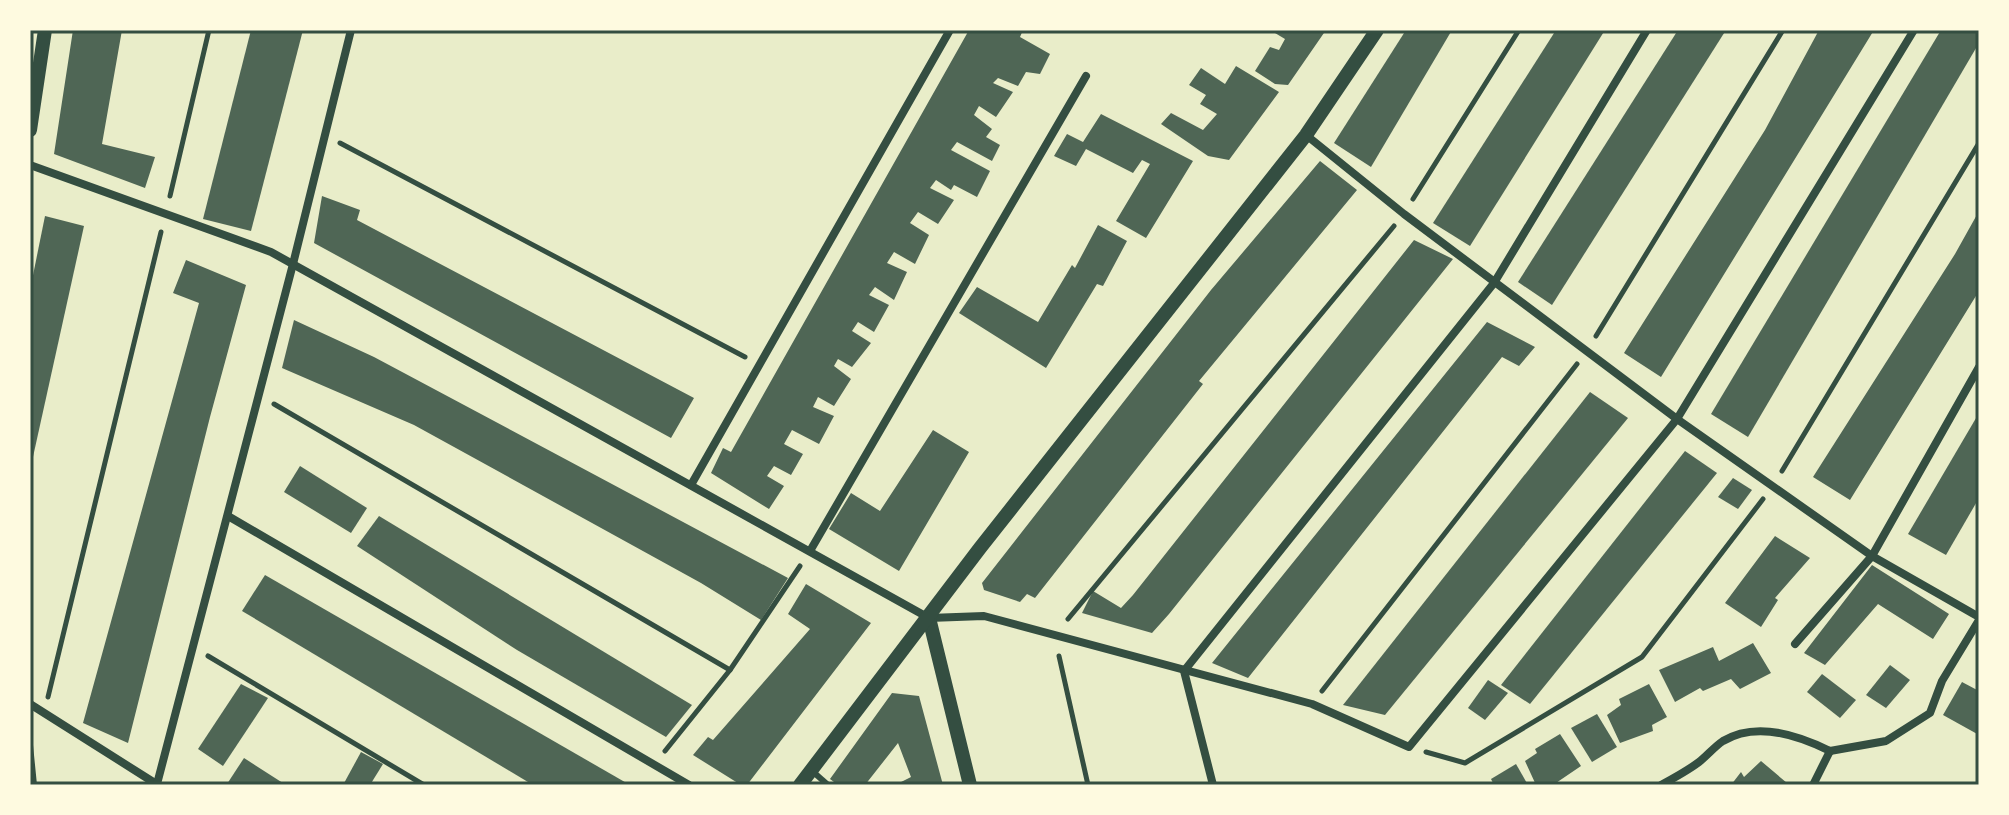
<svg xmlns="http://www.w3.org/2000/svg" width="2009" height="815" viewBox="0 0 2009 815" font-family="'Alegreya Sans',sans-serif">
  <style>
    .building { fill: #4f6655 }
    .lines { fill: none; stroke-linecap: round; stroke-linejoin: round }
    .path { stroke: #344e41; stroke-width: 5 }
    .service { stroke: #344e41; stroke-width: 6 }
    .minor { stroke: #344e41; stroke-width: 8 }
    .tertiary { stroke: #344e41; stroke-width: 14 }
    .neatline { fill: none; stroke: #344e41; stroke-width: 3 }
  </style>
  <rect width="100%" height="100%" fill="#e9edc9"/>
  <g class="building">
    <polygon points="73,30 122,30 102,144 155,157 145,188 54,154"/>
    <polygon points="251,30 303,30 251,231 203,219"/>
    <polygon points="969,30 1023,30 1020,37 1050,54 1040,74 1026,72 1018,86 998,78 993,83 1013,92 996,117 979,106 974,115 992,129 986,137 1000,145 992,161 957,142 951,150 990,171 977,197 954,185 951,190 936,180 930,188 954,200 938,224 918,212 910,223 929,235 915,264 894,252 887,263 907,272 894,300 875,287 869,295 889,305 874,332 858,322 852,331 871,343 852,367 838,359 834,366 851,379 834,406 818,397 813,407 834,416 819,444 792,430 784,444 803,454 791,475 774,466 767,476 784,486 769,509 711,473 723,448 731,452"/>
    <polygon points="1270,30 1326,30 1288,85 1275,84 1255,71 1270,47 1279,50 1285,39"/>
    <polygon points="1406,30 1452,30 1371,167 1334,143"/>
    <polygon points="1556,30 1605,30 1470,246 1433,223"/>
    <polygon points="1678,30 1726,30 1552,305 1518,282"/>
    <polygon points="1819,30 1874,30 1661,377 1624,353 1765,130"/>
    <polygon points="1941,30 1973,30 1979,34 1979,43 1748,437 1711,414"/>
    <polygon points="1236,66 1279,92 1229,160 1208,156 1161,124 1171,113 1203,130 1217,114 1200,104 1206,95 1189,85 1201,68 1225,84"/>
    <polygon points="1101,114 1193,161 1146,238 1116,221 1150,164 1142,160 1133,173 1086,149 1076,166 1054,156 1067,134 1083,142"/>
    <polygon points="1320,161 1357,190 1199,381 1203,384 1035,598 1027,594 1020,602 984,590 982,583 1211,290"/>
    <polygon points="322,196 360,210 357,220 694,398 671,438 314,243"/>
    <polygon points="1979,211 1979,291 1850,500 1813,477 1955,254"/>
    <polygon points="45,216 84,226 31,466 30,290"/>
    <polygon points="1098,225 1127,241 1103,286 1097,284 1046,368 959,313 977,287 1038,322 1072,265 1075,268"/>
    <polygon points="1414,240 1453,259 1169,614 1152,633 1082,613 1093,591 1121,608 1133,595"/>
    <polygon points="186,260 246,285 210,417 128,743 83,723 199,303 173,293"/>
    <polygon points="294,320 374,357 788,578 761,620 701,583 414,425 282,368"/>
    <polygon points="1487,322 1535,347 1519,366 1502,357 1248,678 1212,663"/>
    <polygon points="1590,392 1628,418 1385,715 1343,705"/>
    <polygon points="1979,413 1979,498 1946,555 1908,534"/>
    <polygon points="933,430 969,452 899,571 829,529 851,493 880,511"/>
    <polygon points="1685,451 1717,473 1530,704 1501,685"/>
    <polygon points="300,466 367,508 351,533 284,492"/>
    <polygon points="1733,478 1752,490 1738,509 1718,497"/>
    <polygon points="379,516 692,705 666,737 517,650 357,546"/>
    <polygon points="1775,536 1810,558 1775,598 1778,600 1761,627 1725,603"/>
    <polygon points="1872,565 1949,614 1933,639 1878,604 1825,665 1804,653"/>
    <polygon points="265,575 630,785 533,785 242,611"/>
    <polygon points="806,584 871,623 747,785 741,785 693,755 708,737 713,740 810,629 788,614"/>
    <polygon points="1753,643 1771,673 1740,689 1731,679 1703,691 1700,688 1675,702 1659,670 1713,647 1719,661"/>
    <polygon points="1890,665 1910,680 1886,708 1866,695"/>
    <polygon points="1822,674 1856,700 1840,718 1807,692"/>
    <polygon points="1488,680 1508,693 1485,720 1468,708"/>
    <polygon points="1962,682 1979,691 1979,735 1943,715"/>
    <polygon points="241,684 268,698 223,766 198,749"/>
    <polygon points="1649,684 1667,717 1652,725 1653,731 1620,743 1607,715 1621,705 1619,699"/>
    <polygon points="892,693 919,696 943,785 902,785 901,782 911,777 898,743 865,785 838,785 830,779"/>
    <polygon points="1597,714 1617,747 1592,762 1571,728"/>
    <polygon points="1560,734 1581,766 1553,785 1536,785 1525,761 1537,753 1535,749"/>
    <polygon points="361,752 383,764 370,785 343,785"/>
    <polygon points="244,758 286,785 227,784"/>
    <polygon points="1761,761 1787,783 1785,785 1731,785 1741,772 1744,777"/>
    <polygon points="1516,764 1528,785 1494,785 1491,779"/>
  </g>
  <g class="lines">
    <g class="path">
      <polyline points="340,143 745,357"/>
      <polyline points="170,196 209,30"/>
      <polyline points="1413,199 1519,30"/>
      <polyline points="1596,336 1783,30"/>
      <polyline points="274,404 730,670"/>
      <polyline points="1782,471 1979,143"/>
      <polyline points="1068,619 1394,226"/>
      <polyline points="208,656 424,785"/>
      <polyline points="1059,656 1088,785"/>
      <polyline points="1322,691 1577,364"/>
      <polyline points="48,697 161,232"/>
      <polyline points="665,751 730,670 800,566"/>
      <polyline points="1426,752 1465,763 1642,657 1763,499"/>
    </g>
    <g class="service">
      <polyline points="30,745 34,785"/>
      <polyline points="811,770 828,785"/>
    </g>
    <g class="minor">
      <polyline points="1306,135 1404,214 1677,419 1872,556 1979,617"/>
      <polyline points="30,165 271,252 929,618 984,616 1312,704 1409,747 1677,419 1914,30"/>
      <polyline points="691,485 950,30"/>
      <polyline points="228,516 689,785"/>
      <polyline points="810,551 1086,76"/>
      <polyline points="1795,644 1872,556 1979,367"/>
      <polyline points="30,704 158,785"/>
      <polyline points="1830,751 1886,741 1930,713 1942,681 1979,620"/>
      <polyline points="157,784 293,264 351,30"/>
      <polyline points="1213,785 1184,671 1494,283 1647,30"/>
      <path d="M1661,785C1674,778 1687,771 1699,762C1707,756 1714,747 1723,741C1756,721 1798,735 1830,751"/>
      <polyline points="1813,785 1830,751"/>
    </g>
    <g class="tertiary">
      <polyline points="30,130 45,30"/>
      <polyline points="929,618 970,785"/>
      <polyline points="800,785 980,548 1306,135 1377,30"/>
    </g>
  </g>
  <rect width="2009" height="815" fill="none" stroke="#fefae0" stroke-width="64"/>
  <rect x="32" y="32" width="1945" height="751" class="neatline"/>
</svg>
